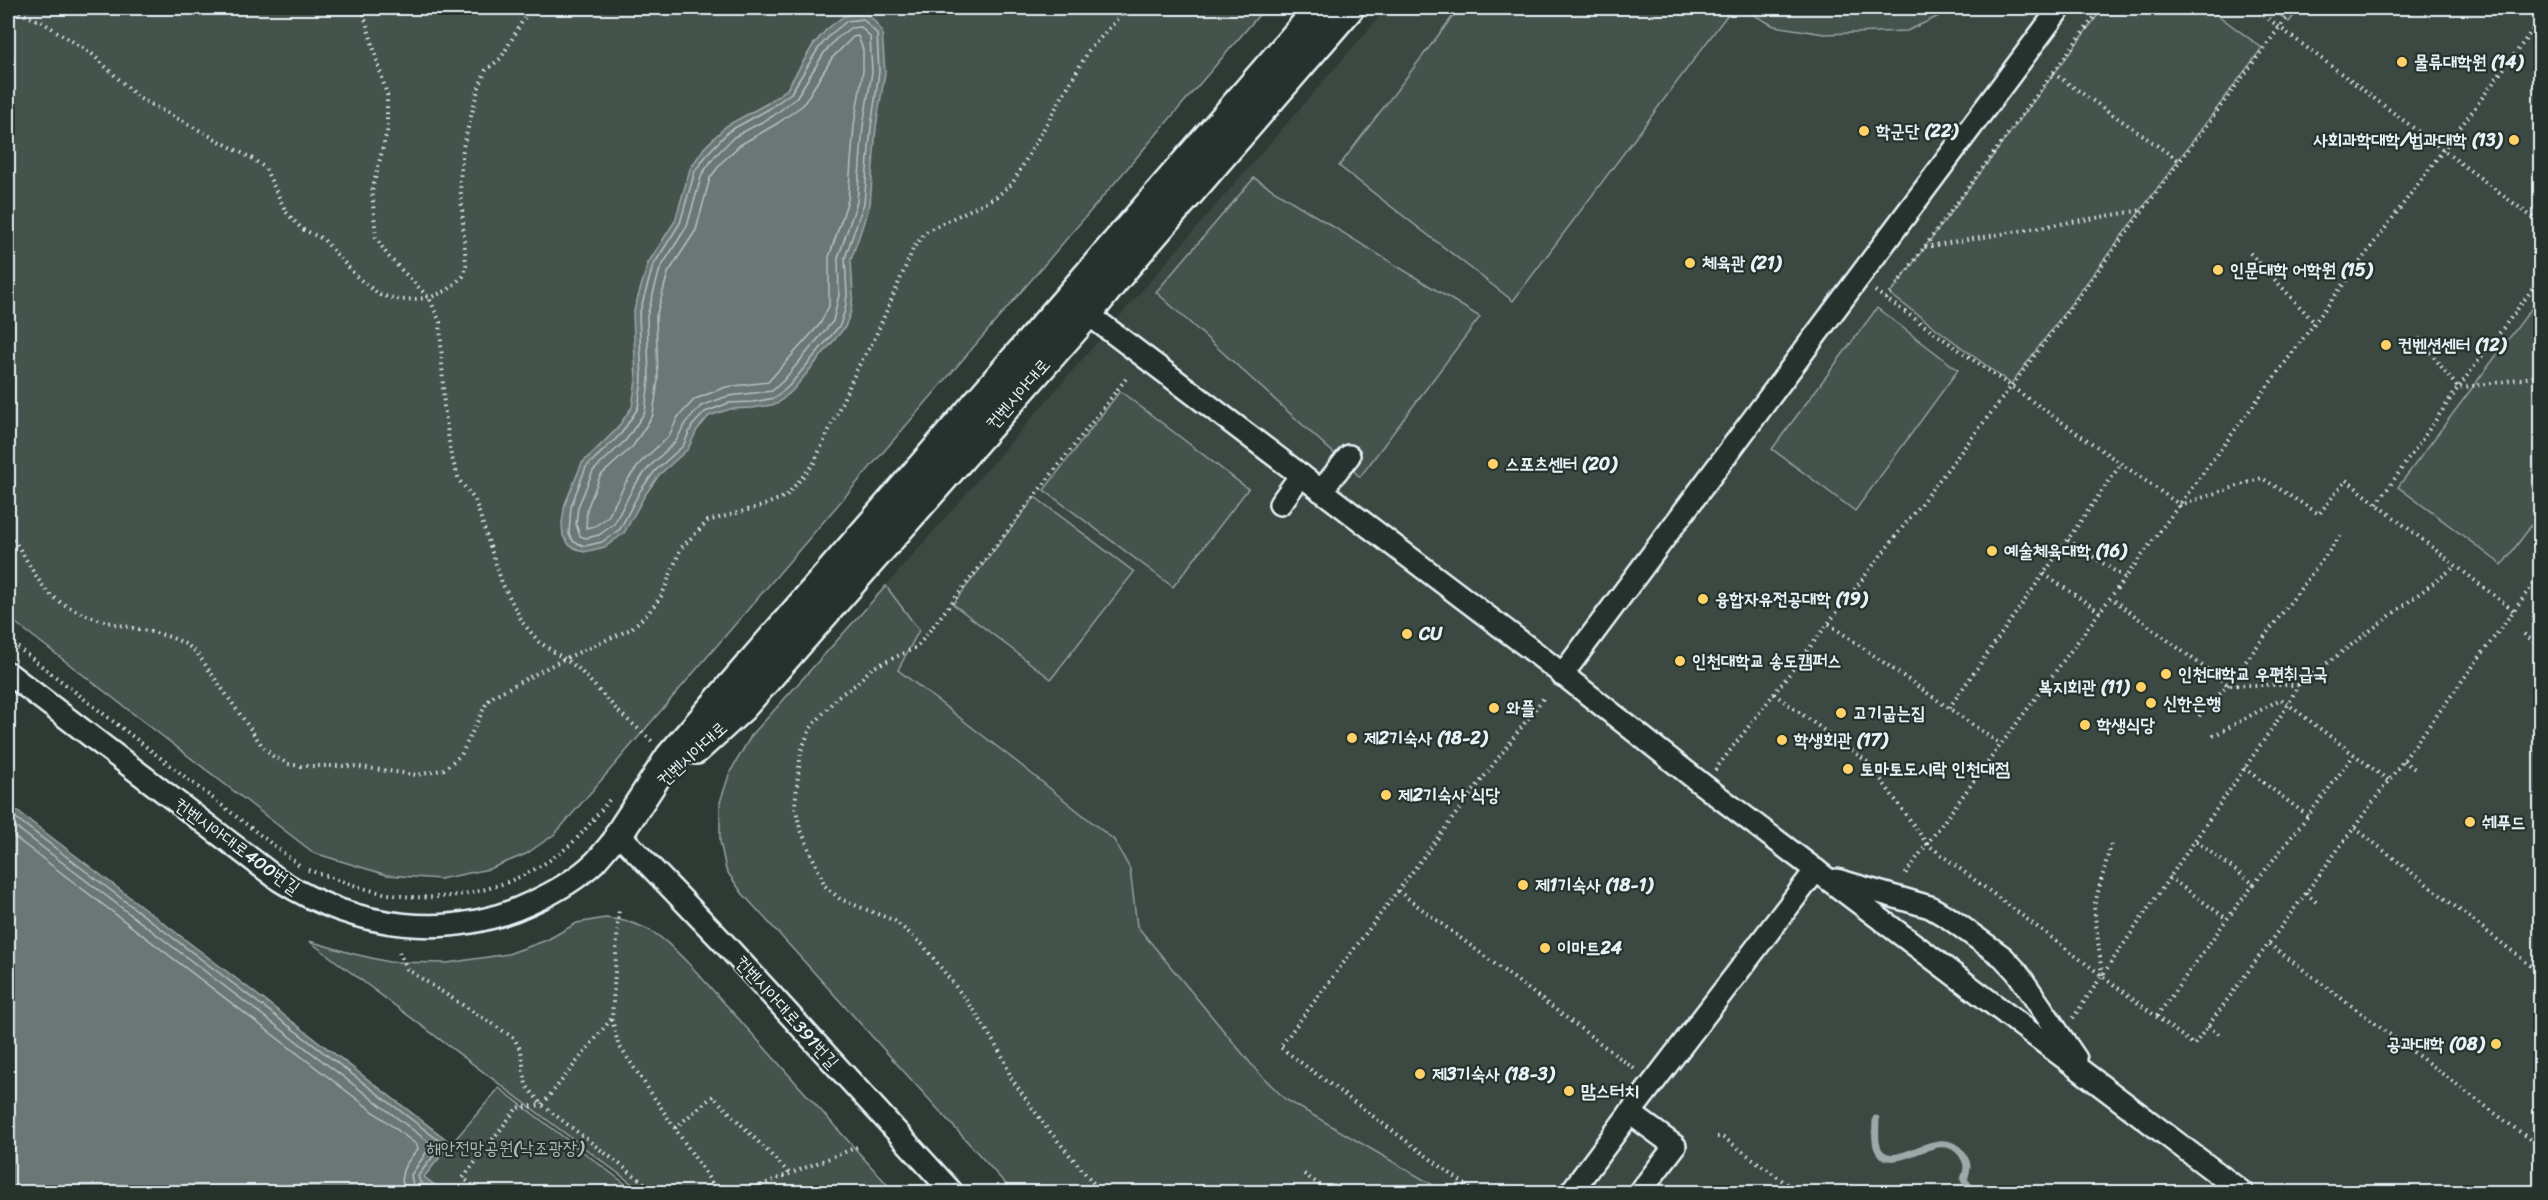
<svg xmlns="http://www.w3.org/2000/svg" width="2548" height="1200" viewBox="0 0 2548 1200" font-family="Sriracha,'Poor Story',sans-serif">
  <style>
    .built { fill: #3b4843 }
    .green { fill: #45524e; stroke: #96a2a3; stroke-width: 1.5 }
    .water { fill: #6b7775; stroke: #9da8a9; stroke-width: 1.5 }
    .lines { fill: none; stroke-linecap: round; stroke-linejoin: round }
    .shore { stroke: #b6c0c4; stroke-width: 1.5 }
    .stream { stroke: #9da8a9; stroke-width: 7 }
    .minor-casing { stroke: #e8f1f8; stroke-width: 26 }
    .major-casing { stroke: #e8f1f8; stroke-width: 32 }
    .path { stroke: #e8f1f8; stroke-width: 4; stroke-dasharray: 1.5 4.5; stroke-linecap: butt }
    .minor { stroke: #26332d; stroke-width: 21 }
    .major { stroke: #26332d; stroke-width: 27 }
    .poi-dot { fill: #ffd166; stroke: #26332d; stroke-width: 2 }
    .labels { text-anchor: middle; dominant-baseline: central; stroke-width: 4.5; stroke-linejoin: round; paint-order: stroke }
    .poi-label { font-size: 18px; font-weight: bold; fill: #e8f1f8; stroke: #26332d; text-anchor: start }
    .street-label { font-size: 18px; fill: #e8f1f8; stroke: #26332d }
    .park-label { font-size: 18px; fill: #afb9bc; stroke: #26332d }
  </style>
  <rect width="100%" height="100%" fill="#2e3b35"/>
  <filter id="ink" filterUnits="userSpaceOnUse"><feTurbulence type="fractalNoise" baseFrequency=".0167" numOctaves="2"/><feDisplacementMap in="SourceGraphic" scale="12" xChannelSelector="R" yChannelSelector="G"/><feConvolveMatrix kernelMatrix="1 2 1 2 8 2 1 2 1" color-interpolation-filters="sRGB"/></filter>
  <g filter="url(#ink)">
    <polygon class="built" points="1387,8 2540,8 2540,1192 1013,1192 742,893 726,870 720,841 720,802 730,772 751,736 886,586"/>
    <g class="green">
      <polygon points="8,8 1265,8 555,834 526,854 489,869 440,879 387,875 314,853 8,617"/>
      <polygon points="1459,8 1719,8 1728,14 1513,301 1339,166"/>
      <polygon points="1741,8 1956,8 1907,31 1824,34 1774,26"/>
      <polygon points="2103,8 2208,8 2262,48 2011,384 1890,294"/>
      <polygon points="2270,8 2300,8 2289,22"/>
      <polygon points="1254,178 1480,317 1360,477 1156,292"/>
      <polygon points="2540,297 2540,514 2502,565 2398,487"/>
      <polygon points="1877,308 1958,370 1855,511 1772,449"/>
      <polygon points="1120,391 1248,489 1173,587 1044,490"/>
      <polygon points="1035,497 1134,572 1051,679 953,604"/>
      <polygon points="886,586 919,630 898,670 1017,762 1114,840 1130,869 1137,926 1257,1071 1285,1099 1445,1192 1013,1192 742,893 726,870 720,841 720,802 730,772 751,736"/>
      <path d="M605,918C649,922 662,937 692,967L894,1192H643L309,941L354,954L389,962L447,963L508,954L547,940L577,923Z"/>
      <polygon points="499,1088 636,1192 444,1192 423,1177"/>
    </g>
    <g class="water">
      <polygon points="863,12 873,19 882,31 885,73 876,127 870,204 851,260 853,295 851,311 845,327 793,390 777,404 753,408 730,409 709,416 697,430 688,449 659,475 645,495 624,533 605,547 584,552 570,546 563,536 562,523 565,504 582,463 616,430 632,407 636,380 633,314 648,263 675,221 690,169 704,148 726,126 766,104 787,89 813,45 827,29 844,16"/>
      <polygon points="8,804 451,1143 424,1177 444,1192 8,1192"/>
    </g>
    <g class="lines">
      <g class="shore">
        <polygon points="863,19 877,34 879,72 871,127 864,203 845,258 847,295 845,310 840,325 789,386 775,398 753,402 729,403 705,412 692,426 683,446 655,471 640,491 620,529 602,542 585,546 574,542 569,534 571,506 586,467 621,434 638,408 642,380 639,315 653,266 680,223 695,171 709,152 729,131 769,109 791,93 818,49 831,34 847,21"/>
        <polygon points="861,27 870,37 872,72 863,126 857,202 838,258 839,295 833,321 783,381 772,391 728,396 701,406 686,422 676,441 650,466 634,486 614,524 599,535 586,538 580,536 576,524 578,507 593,471 626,440 645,412 649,380 647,316 660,269 687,226 702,174 715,156 734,137 773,116 796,98 824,53 836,39 850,28"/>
        <polygon points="853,37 858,36 863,50 863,71 854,125 848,200 829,257 829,306 820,324 768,382 726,387 695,399 678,417 669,436 641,462 626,482 608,517 595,526 586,528 587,509 600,476 633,446 653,415 658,380 656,317 668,273 696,230 710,178 722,162 740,145 778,123 803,105 832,58"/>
        <polyline points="8,812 441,1142 441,1146 418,1176 420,1182 434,1192"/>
        <polyline points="8,821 430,1143 430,1147 411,1175 413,1185 421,1192"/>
        <path d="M8,832L417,1145L418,1149C406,1163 395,1175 407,1192"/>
      </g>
      <path class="stream" d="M1876,1119C1876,1129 1873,1149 1883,1155C1903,1168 1941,1125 1962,1154C1964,1157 1967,1163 1967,1167C1967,1171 1965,1176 1964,1180L1974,1192"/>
      <g class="minor-casing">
        <g id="minor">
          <polyline points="1088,314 1533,651 1703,785 2242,1192"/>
          <polyline points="1321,491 1349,456"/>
          <polyline points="1280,504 1301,475"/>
          <path d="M8,673L279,880C356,929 450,942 533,902C555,892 577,879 595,862C603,853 611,843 619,834L722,941L952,1192"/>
          <polyline points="1562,675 2060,8"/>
          <polyline points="1837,880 1930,907 1949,918 2003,957 2017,972 2076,1059"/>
          <polyline points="1630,1113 1816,870"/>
          <polyline points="1571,1192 1630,1113 1675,1146 1640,1192"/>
        </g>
      </g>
      <g class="major-casing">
        <g id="major">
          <polyline points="696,750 742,708 1088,314 1126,267 1350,8"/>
          <polyline points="619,834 670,756 1319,8"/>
        </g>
      </g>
      <g class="path">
        <polyline points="8,8 42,22 92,54 139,98 253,159 265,168 286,212 302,229 323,239 358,278 380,295 401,300 429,298 448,290 463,276 466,265 460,181 463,147 478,90 486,70 501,58 530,8"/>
        <polyline points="362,8 387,95 387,131 372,191 376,238 388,256 429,298 440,322 444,406 451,455 459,480 475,500 502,583 523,623 539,642 578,668 619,712 652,741"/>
        <polyline points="2254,8 2540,223"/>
        <polyline points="2540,20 1927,844 2194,1045 2540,575"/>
        <polyline points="2053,73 2178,160"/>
        <polyline points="1925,247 2142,210"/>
        <polyline points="2250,253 2315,323"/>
        <polyline points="1875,291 2180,505 2262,478 2319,514 2346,480 2514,611"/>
        <polyline points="1886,299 2101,8"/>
        <polyline points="2419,338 2458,388 2540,376"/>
        <polyline points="2377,504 2458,388 2540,279"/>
        <path d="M8,536L15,542C26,557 38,584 52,596C72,612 103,622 129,627C153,633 178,635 197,653L263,747L273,756L288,764L301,766H353L417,775L433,772L444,769L461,755L487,702L495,695L564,659L631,629L649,612L662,595L681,548L708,521L762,506L786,496L813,465L858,367L874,340L914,247L927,231L996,197L1012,184L1089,50L1128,8"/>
        <polyline points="2068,540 2125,578"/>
        <polyline points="2044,574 2100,612"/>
        <polyline points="1829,624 2000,744"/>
        <polyline points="2524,634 2540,647"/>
        <polyline points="8,640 299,865"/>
        <polyline points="2298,685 2456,566"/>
        <polyline points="1774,694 1869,763 1927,844 1903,877"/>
        <polyline points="1949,708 2121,464"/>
        <polyline points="2199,716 2228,685 2341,535"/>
        <polyline points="2213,736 2281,699 2389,781"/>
        <polyline points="2403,761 2418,771"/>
        <polyline points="2244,768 2308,816 2354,755"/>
        <polyline points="1715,770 2011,387 2294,8"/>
        <polyline points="2355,828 2540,973"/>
        <path d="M308,870C333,878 358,888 383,893C446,906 515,889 565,849C582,836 597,814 611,798"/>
        <polyline points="2169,877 2227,919 2254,884 2194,840"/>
        <polyline points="2254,884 2308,816"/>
        <polyline points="1398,891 1637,1071"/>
        <polyline points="2306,893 2317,903"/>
        <polyline points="2269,944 2540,1147"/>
        <polyline points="399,952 407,969 416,975 514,1038 521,1051 526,1085 542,1105 656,1192"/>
        <polyline points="2102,975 2094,907 2112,840"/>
        <polyline points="2157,1016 2227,919"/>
        <polyline points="2073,1018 2288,705 2298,685 2228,685 2111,598"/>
        <polyline points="612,1019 618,1044 718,1192"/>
        <polyline points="2208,1026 2219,1034"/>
        <polyline points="675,1128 713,1096 790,1174"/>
        <polyline points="1717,1137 1722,1137 1727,1140 1798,1192"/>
        <polyline points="1304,1174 1330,1192"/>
        <polyline points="482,1192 463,1178 517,1108 542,1105 612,1018 619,908"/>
        <polyline points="744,1192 860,1146"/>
        <polyline points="1101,1192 1046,1127 1011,1078 1004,1059 974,1010 923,945 895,921 840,899 825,886 800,828 795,806 798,776 801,751 810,729 837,697 855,685 872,668 917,647 1128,376"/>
        <polyline points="1475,1192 1280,1047 1545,696"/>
      </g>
      <use href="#minor" class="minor"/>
      <use href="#major" class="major"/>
    </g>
  </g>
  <g class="poi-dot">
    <circle cx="2402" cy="62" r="6"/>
    <circle cx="1864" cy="131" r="6"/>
    <circle cx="2514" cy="140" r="6"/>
    <circle cx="1690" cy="263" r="6"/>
    <circle cx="2218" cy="270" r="6"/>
    <circle cx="2386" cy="345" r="6"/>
    <circle cx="1493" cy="464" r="6"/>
    <circle cx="1992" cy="551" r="6"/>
    <circle cx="1703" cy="599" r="6"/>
    <circle cx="1407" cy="634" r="6"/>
    <circle cx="1680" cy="661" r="6"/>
    <circle cx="2166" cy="674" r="6"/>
    <circle cx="2141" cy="687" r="6"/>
    <circle cx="2151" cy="703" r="6"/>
    <circle cx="1494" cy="708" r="6"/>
    <circle cx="1841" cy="713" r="6"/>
    <circle cx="2085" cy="725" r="6"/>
    <circle cx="1352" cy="738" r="6"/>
    <circle cx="1782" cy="740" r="6"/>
    <circle cx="1848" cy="769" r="6"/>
    <circle cx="1386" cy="795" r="6"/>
    <circle cx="2470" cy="822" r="6"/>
    <circle cx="1523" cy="885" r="6"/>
    <circle cx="1545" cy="948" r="6"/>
    <circle cx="2496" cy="1044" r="6"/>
    <circle cx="1420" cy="1074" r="6"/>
    <circle cx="1569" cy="1091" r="6"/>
  </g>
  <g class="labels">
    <g class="poi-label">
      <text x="2414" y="62">물류대학원 (14)</text>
      <text x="1876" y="131">학군단 (22)</text>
      <text x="2502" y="140" text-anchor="end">사회과학대학/법과대학 (13)</text>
      <text x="1702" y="263">체육관 (21)</text>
      <text x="2230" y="270">인문대학 어학원 (15)</text>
      <text x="2398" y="345">컨벤션센터 (12)</text>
      <text x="1505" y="464">스포츠센터 (20)</text>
      <text x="2004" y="551">예술체육대학 (16)</text>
      <text x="1715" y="599">융합자유전공대학 (19)</text>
      <text x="1419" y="634">CU</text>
      <text x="1692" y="661">인천대학교 송도캠퍼스</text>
      <text x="2178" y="674">인천대학교 우편취급국</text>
      <text x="2129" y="687" text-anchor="end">복지회관 (11)</text>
      <text x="2163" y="703">신한은행</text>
      <text x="1506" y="708">와플</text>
      <text x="1853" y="713">고기굽는집</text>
      <text x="2097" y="725">학생식당</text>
      <text x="1364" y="738">제2기숙사 (18-2)</text>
      <text x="1794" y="740">학생회관 (17)</text>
      <text x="1860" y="769">토마토도시락 인천대점</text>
      <text x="1398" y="795">제2기숙사 식당</text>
      <text x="2482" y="822">쉐푸드</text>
      <text x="1535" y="885">제1기숙사 (18-1)</text>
      <text x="1557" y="948">이마트24</text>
      <text x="2484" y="1044" text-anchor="end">공과대학 (08)</text>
      <text x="1432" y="1074">제3기숙사 (18-3)</text>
      <text x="1581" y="1091">맘스터치</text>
    </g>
    <g class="street-label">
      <text transform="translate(1018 394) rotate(-49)">컨벤시아대로</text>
      <text transform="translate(692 754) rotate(-42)">컨벤시아대로</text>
      <text transform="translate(237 846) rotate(36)">컨벤시아대로400번길</text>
      <text transform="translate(787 1012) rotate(48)">컨벤시아대로391번길</text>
    </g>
    <g class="park-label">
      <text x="505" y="1148">해안전망공원(낙조광장)</text>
    </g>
  </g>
  <rect width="2548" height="1200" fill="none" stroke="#26332d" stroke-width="30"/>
  <rect x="15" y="15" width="2518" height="1170" fill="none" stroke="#e8f1f8" stroke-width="2" filter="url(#ink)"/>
</svg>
